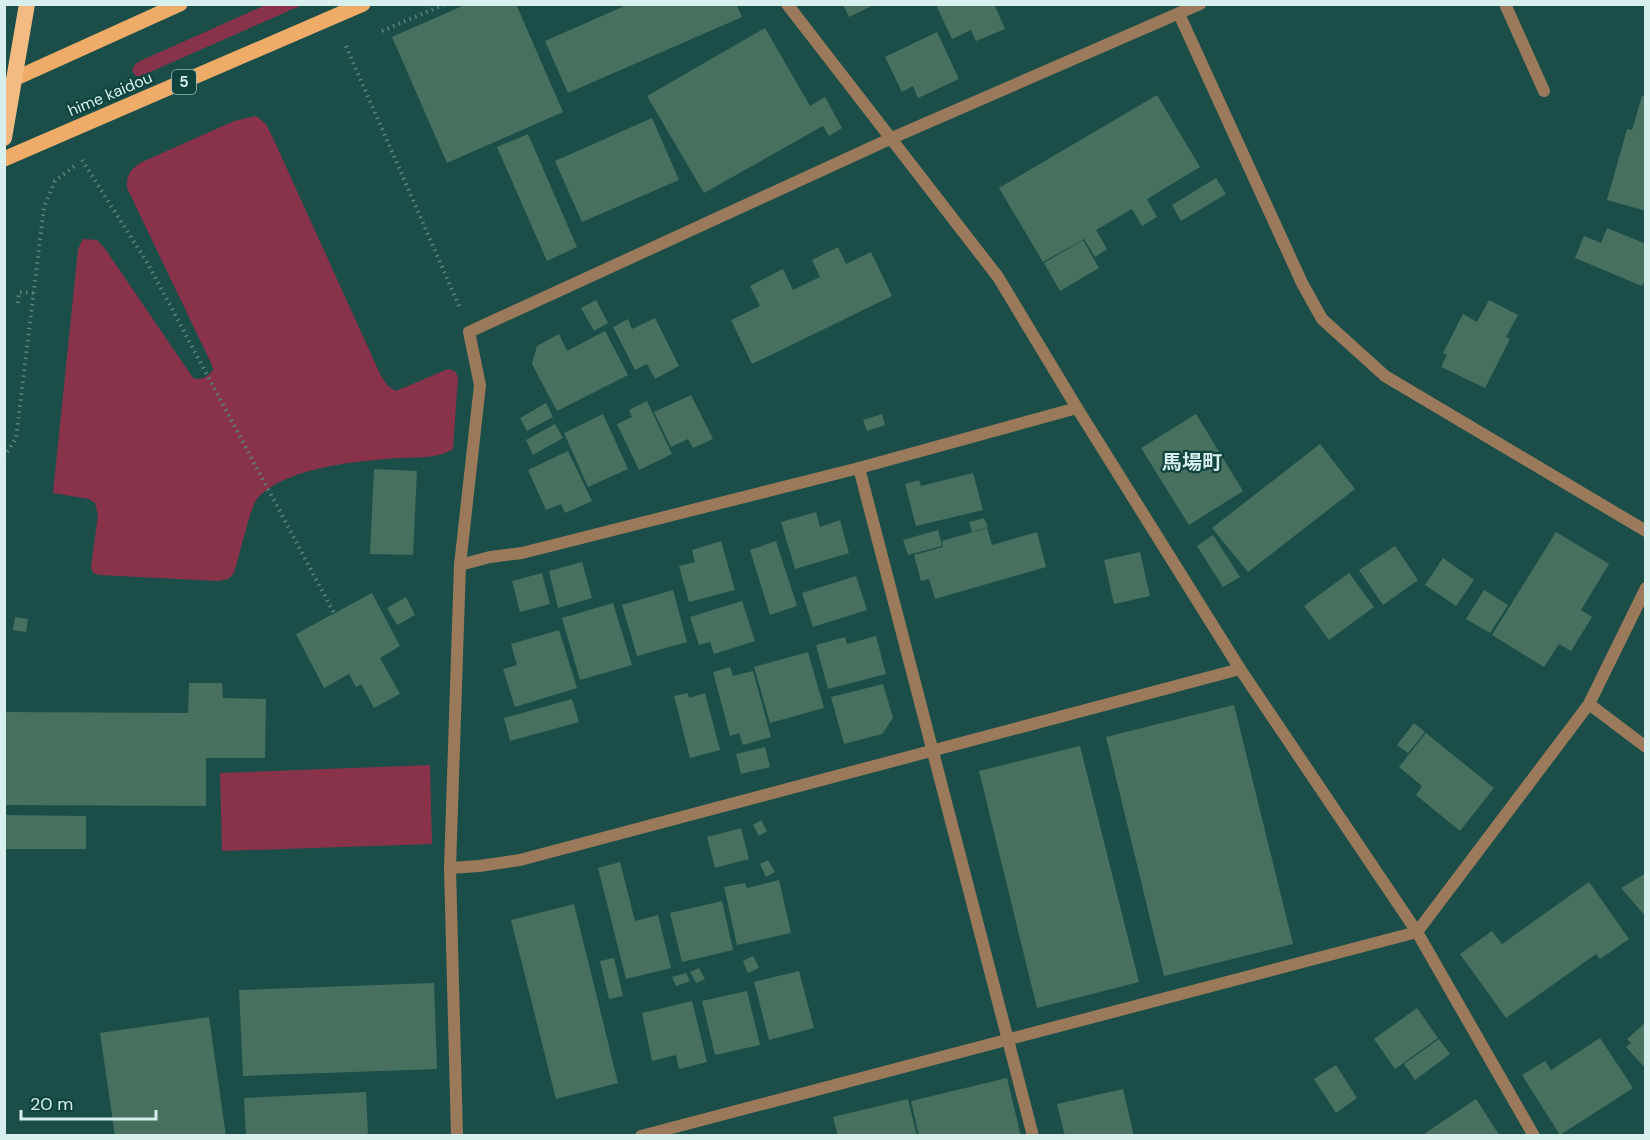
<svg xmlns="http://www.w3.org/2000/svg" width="1650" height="1140" viewBox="0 0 1650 1140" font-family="'DM Sans','Noto Sans JP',sans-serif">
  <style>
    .green { fill: #89334b }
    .building { fill: #47705e }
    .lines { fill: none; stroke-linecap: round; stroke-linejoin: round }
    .path { stroke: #5a8480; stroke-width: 4; stroke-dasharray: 1.5 4.5; stroke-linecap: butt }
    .minor { stroke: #9a7a5a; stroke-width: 12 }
    .primary { stroke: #eeac68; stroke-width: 15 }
    .trunk { stroke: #f3ba81; stroke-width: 16 }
    .labels { text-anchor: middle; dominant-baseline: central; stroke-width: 4.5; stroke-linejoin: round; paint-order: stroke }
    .shield { fill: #0e433e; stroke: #9bbcb8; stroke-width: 1.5 }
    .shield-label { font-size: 15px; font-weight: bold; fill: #d7f0ed }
    .street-label { font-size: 16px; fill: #d7f0ed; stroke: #0e433e }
    .quarter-label { font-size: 20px; font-weight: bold; fill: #d7f0ed; stroke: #0e433e }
  </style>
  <rect width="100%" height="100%" fill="#1b4e49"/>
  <g class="green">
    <polygon points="268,4 302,5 141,76 136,76 132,71 134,66 138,62"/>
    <path d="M256,116L266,124L273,138L381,376L388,386L396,391L448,369L455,371L458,377L453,449C438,459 416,457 399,458C358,461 285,467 257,499C251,505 238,561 234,573L228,579L218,581L99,575L93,573L91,567L98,515L95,503L89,499L53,493L78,249L83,239L97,240L106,250L193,378C202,381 207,377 213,370L212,365L127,188C126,174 131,169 142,162L234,121Z"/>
    <polygon points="430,765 432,844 222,851 220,773"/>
  </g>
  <g class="building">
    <polygon points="467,4 516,4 563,112 447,163 392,37"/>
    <polygon points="629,4 736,4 742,17 568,93 545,41"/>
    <polygon points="843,4 876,4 849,17"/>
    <polygon points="941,4 994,4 1005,29 976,41 971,30 952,39 937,7"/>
    <polygon points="765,28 810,106 825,97 842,128 829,136 823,126 704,193 647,96"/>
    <polygon points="937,32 959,79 918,98 913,86 902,92 885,57"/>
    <polygon points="1157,95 1200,167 1147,199 1157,217 1142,226 1132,209 1096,230 1107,249 1095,257 1084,239 1043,262 999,188"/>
    <polygon points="1642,96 1646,97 1646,211 1607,200 1627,129 1632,130"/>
    <polygon points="652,118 679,180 582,222 555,161"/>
    <polygon points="528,134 577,247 547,261 497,147"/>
    <polygon points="1216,178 1226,194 1181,221 1172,205"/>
    <polygon points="1607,228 1646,244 1646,278 1642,286 1575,258 1584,236 1601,243"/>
    <polygon points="1083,240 1099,268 1060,291 1044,263"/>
    <polygon points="838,247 846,264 871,252 892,296 752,364 731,320 760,306 750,286 783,269 793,290 820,277 812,260"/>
    <polygon points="596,300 608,323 594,331 581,308"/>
    <polygon points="1489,300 1518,315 1506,337 1510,339 1485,388 1441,367 1447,355 1443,353 1463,314 1477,322"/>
    <polygon points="655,318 679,366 655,379 647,364 635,370 613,327 628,319 632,329"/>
    <polygon points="605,331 628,375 557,411 532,364 537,346 559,334 567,351"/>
    <polygon points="691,395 713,439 693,448 688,439 671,447 654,412"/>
    <polygon points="647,401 672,454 639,470 617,424 632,417 629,410"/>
    <polygon points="546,403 553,417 527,431 520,418"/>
    <polygon points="603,414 628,469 588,487 564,433"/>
    <polygon points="882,414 885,425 867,431 863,420"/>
    <polygon points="1196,414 1243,491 1189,525 1141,448"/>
    <polygon points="555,424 563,438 533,455 526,440"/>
    <polygon points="1320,444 1355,489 1248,572 1212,528"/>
    <polygon points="568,451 592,501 565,513 561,504 546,510 528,470"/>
    <polygon points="374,469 417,471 413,555 370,554"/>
    <polygon points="973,473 983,510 916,526 905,484 919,480 921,486"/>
    <polygon points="816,512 820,527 840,520 849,553 795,569 781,522"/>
    <polygon points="984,518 988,527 972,532 969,522"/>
    <polygon points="987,528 992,545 1037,532 1046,567 935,599 929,579 921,581 914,555 943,547 942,541"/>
    <polygon points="938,530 942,546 908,555 903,540"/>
    <polygon points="1556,532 1609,564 1581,610 1592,617 1571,651 1559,644 1544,667 1492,635"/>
    <polygon points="1213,535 1240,577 1223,587 1197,546"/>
    <polygon points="721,541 735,590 689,602 679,566 695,562 692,550"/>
    <polygon points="776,541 797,606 770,615 750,550"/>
    <polygon points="1395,546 1418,580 1383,605 1359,570"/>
    <polygon points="1140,552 1150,596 1114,604 1104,560"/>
    <polygon points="1443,558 1474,580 1456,606 1425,585"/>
    <polygon points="582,562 592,598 558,608 549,571"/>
    <polygon points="542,573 550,604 520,612 512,581"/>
    <polygon points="1349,573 1374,607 1329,640 1304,606"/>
    <polygon points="856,576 867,610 813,627 802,593"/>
    <polygon points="673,590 687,642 637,656 622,605"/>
    <polygon points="1484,590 1508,605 1490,633 1466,619"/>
    <polygon points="372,593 400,646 380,658 400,694 374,708 361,684 356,687 349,674 324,688 296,634"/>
    <polygon points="406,597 415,615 397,625 387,608"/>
    <polygon points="742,601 755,641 714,654 710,642 699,645 690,617"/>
    <polygon points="613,603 632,665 580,680 562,618"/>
    <polygon points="15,617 28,619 26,632 13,630"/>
    <polygon points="559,630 577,688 515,707 503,669 517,665 511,644"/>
    <polygon points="876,636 886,674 828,689 816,645 845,637 847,644"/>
    <polygon points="808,652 824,708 770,723 754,667"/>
    <polygon points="730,667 733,676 753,671 771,737 743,745 739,733 730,736 713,672"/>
    <polygon points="189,683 222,683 223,698 266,699 265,758 206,758 206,806 4,805 4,712 188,713"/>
    <polygon points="883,684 893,718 882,734 844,744 831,697"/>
    <polygon points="688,693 689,698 705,693 720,750 690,758 674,696"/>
    <polygon points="572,699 579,722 510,741 504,718"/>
    <polygon points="1234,705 1293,944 1164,976 1106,737"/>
    <polygon points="1414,723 1425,732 1408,753 1397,745"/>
    <polygon points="1426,733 1494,788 1460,831 1416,795 1422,786 1399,767"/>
    <polygon points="1080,746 1139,982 1037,1008 979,771"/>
    <polygon points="765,747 770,767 741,774 736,754"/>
    <polygon points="4,815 86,816 86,849 4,849"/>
    <polygon points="761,820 767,831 759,836 753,825"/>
    <polygon points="741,828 749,859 715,868 707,837"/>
    <polygon points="768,860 775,872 766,877 760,864"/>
    <polygon points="620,862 635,921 658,915 671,968 626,979 598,868"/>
    <polygon points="1646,873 1646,917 1621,888"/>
    <polygon points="779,880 791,933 737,945 724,887 745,883 747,888"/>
    <polygon points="1589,882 1629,939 1600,959 1596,954 1506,1018 1460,954 1492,931 1502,944"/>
    <polygon points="722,901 733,950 682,962 670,913"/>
    <polygon points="574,904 618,1083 556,1099 511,920"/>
    <polygon points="753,956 759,968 748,973 743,961"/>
    <polygon points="614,958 623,996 609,999 600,961"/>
    <polygon points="699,968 705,979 696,983 690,972"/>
    <polygon points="799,971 814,1028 769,1040 754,982"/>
    <polygon points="686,973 690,981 676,986 672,977"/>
    <polygon points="434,983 437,1069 243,1076 239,990"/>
    <polygon points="747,991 760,1045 715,1055 702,1001"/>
    <polygon points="692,1001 707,1062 679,1069 676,1055 652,1061 642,1013"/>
    <polygon points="1417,1008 1438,1038 1395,1069 1374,1039"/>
    <polygon points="209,1017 226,1136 115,1136 100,1033"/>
    <polygon points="1646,1022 1646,1069 1626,1047 1631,1043 1627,1039"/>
    <polygon points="1600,1038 1633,1088 1560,1135 1522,1075 1545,1061 1551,1070"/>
    <polygon points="1439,1039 1450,1054 1415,1080 1404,1064"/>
    <polygon points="1336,1065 1357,1098 1336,1113 1314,1079"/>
    <polygon points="1007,1078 1021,1136 919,1136 911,1101"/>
    <polygon points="1123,1089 1134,1136 1065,1136 1057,1104"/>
    <polygon points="366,1092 368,1136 246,1136 244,1098"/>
    <polygon points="908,1099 917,1136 838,1136 833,1117"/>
    <polygon points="1476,1099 1500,1136 1421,1136"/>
  </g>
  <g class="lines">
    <g class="path">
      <polyline points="382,31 445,4"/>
      <polyline points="346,46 459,306"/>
      <polyline points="82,160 148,264 334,613"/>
      <polyline points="18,303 19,292 33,293"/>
      <polyline points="4,457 16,438 44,207 55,181 76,165"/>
    </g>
    <g class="minor">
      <polyline points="787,4 998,277 1077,408 1240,669 1417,932 1534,1136"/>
      <polyline points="1505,4 1544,91"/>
      <polyline points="1179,14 1302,283 1322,319 1385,376 1646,531"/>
      <polyline points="859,468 1033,1136"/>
      <polyline points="460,565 490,557 522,553 859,468 1077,408"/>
      <polyline points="1589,704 1646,747"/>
      <polyline points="450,868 479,866 520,860 1240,669"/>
      <polyline points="457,1136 450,868 460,565 480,385 469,332 892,138 1200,4"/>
      <polyline points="641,1136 1417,932 1589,704 1646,588"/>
    </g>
    <g class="primary">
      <polyline points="14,79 180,4"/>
      <polyline points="4,159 363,4"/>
    </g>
    <polyline class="trunk" points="4,138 27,4"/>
  </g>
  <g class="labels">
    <rect class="shield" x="172" y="70" width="24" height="24" rx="4.5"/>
    <g class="shield-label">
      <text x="184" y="82">5</text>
    </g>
    <g class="street-label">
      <text transform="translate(110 94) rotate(-23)">hime kaidou</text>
    </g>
    <g class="quarter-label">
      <text x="1192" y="462">馬場町</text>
    </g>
  </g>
  <rect width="1650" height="1140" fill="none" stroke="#d7f0ed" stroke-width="12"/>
  <path d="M21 1110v9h135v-9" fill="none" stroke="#d7f0ed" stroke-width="3"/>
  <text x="30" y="1110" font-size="18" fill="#d7f0ed" stroke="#0e433e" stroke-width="4.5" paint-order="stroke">20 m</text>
</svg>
